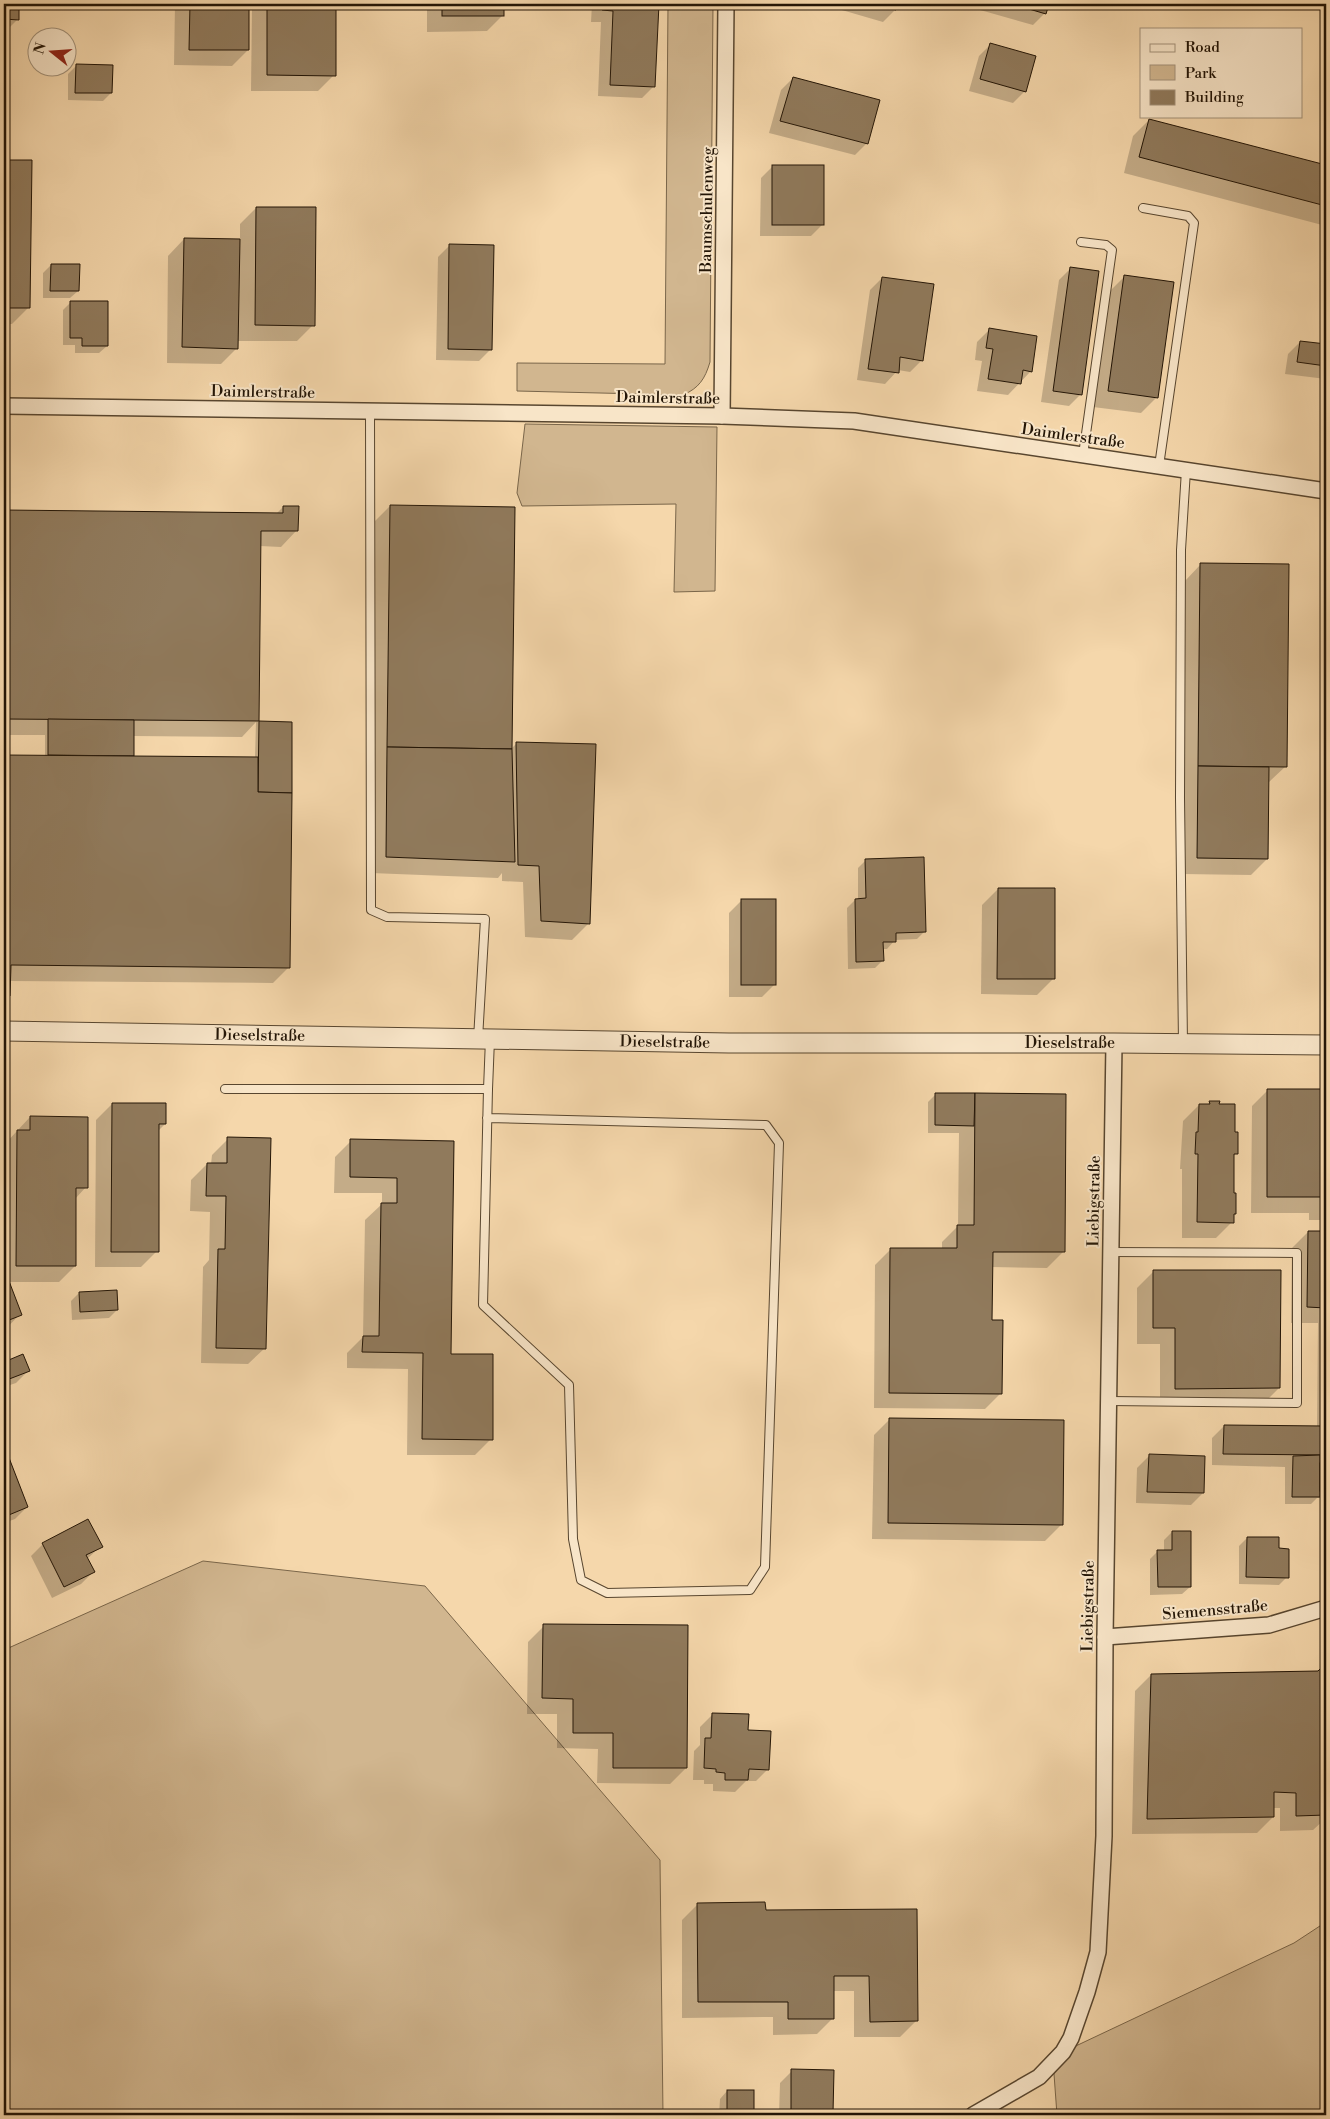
<svg xmlns="http://www.w3.org/2000/svg" width="1330" height="2119" viewBox="0 0 1330 2119" font-family="'Libre Bodoni',serif">
  <style>
    .green { fill: #d1b68f; stroke: #7a664a }
    .shadow { fill: #0003; fill-rule: evenodd }
    .building { fill: #907a5c; stroke: #231506 }
    .lines { fill: none; stroke-linecap: round; stroke-linejoin: round }
    .service-casing { stroke: #58462f; stroke-width: 10 }
    .minor-casing { stroke: #58462f; stroke-width: 18 }
    .tertiary-casing { stroke: #58462f; stroke-width: 21 }
    .service { stroke: #f8e5c8; stroke-width: 8 }
    .minor { stroke: #f8e5c8; stroke-width: 15 }
    .tertiary { stroke: #f8e5c8; stroke-width: 19 }
    .labels { text-anchor: middle; dominant-baseline: central; stroke-width: 4; stroke-linejoin: round; paint-order: stroke }
    .street-label { font-size: 16px; fill: #231506; stroke: #f8e5c8 }
  </style>
  <rect width="100%" height="100%" fill="#f5d7ab"/>
  <filter id="stains"><feTurbulence type="fractalNoise" baseFrequency=".004" numOctaves="4"/><feColorMatrix values="0 0 0 0 .2 0 0 0 0 .09 0 0 0 0 .02 0 0 0 .5 -.17"/></filter>
  <radialGradient id="worn" r=".72"><stop offset=".6" stop-color="#630" stop-opacity="0"/><stop offset="1" stop-color="#630" stop-opacity=".3"/></radialGradient>
  <g class="green">
    <path d="M668,4H713L710,362C705,379 699,388 683,395L517,391V363L665,364Z"/>
    <polygon points="525,424 717,427 715,591 674,592 676,504 522,506 517,493"/>
    <polygon points="203,1561 425,1586 660,1860 663,2115 4,2115 4,1650"/>
    <polygon points="1326,1922 1326,2115 1057,2115 1054,2074 1063,2052 1294,1943"/>
  </g>
  <g class="shadow">
    <polygon points="4,4 18,4 18,19 4,33"/>
    <polygon points="175,4 248,4 248,50 232,66 174,65"/>
    <polygon points="252,4 335,4 334,75 318,91 251,91"/>
    <polygon points="427,4 503,4 503,15 487,31 427,32"/>
    <polygon points="592,4 658,4 654,86 642,98 598,96 601,22 591,22"/>
    <polygon points="829,4 897,4 895,10 883,22 828,6"/>
    <polygon points="967,4 1048,4 1045,13 1033,25 966,6"/>
    <polygon points="991,44 1025,91 1013,103 969,91 979,56"/>
    <polygon points="76,66 111,93 103,101 68,100 68,74"/>
    <polygon points="793,78 867,143 855,155 769,133 781,90"/>
    <polygon points="1149,120 1326,167 1326,226 1124,173 1133,136"/>
    <polygon points="4,161 31,162 28,308 12,324 4,324"/>
    <polygon points="773,166 823,224 811,236 760,236 761,178"/>
    <polygon points="256,208 313,325 297,341 237,341 237,348 221,364 167,363 168,256 184,239 240,240 240,224"/>
    <polygon points="450,245 491,349 479,361 436,360 438,257"/>
    <polygon points="51,265 78,291 70,298 43,298 43,273"/>
    <polygon points="1071,268 1081,394 1069,406 1041,402 1059,280"/>
    <polygon points="1124,277 1157,397 1141,413 1093,407 1108,293"/>
    <polygon points="882,278 922,360 910,372 898,370 885,384 857,380 870,290"/>
    <polygon points="71,302 107,346 99,353 75,353 75,345 63,345 63,310"/>
    <polygon points="1326,320 1326,379 1285,374 1288,354 1300,342 1320,345 1322,324"/>
    <polygon points="989,330 1031,371 1008,395 977,391 982,361 975,360 977,342"/>
    <polygon points="390,506 511,749 517,743 588,924 572,940 525,937 523,882 502,881 502,873 498,878 371,873 374,522"/>
    <path d="M283,507L297,530L281,547L260,546L258,722L291,723L289,967L273,983L9,981V996L4,1001V756H45V735H4V511L276,514ZM256,722L255,758L131,757L133,755V736L242,737Z"/>
    <polygon points="1201,564 1286,766 1268,783 1267,859 1251,875 1182,874 1185,581"/>
    <polygon points="1326,606 1326,688 1320,688 1322,610"/>
    <polygon points="866,860 925,931 917,939 895,940 887,949 882,949 882,961 875,968 848,969 847,908 855,900 858,900 858,868"/>
    <polygon points="998,889 1053,979 1037,995 981,994 982,905"/>
    <polygon points="741,901 774,985 762,997 729,997 729,913"/>
    <polygon points="1268,1090 1326,1091 1326,1220 1309,1220 1309,1213 1251,1213 1252,1106"/>
    <polygon points="936,1094 1065,1095 1063,1252 1047,1268 991,1267 991,1321 1001,1393 985,1409 874,1408 875,1265 891,1249 942,1250 942,1242 958,1226 959,1133 928,1133 928,1102"/>
    <polygon points="1210,1102 1218,1105 1233,1133 1236,1153 1233,1157 1235,1214 1232,1216 1232,1222 1216,1238 1182,1238 1182,1169 1180,1169 1183,1121 1199,1105 1207,1105"/>
    <polygon points="112,1104 165,1124 158,1131 157,1251 141,1267 95,1267 96,1120"/>
    <polygon points="30,1117 86,1187 75,1199 75,1266 59,1282 8,1282 20,1314 4,1331 4,1145"/>
    <polygon points="228,1139 265,1348 248,1364 201,1363 203,1267 209,1260 210,1212 190,1211 191,1180 207,1164 211,1164 212,1155"/>
    <polygon points="351,1141 453,1142 450,1355 491,1439 475,1455 407,1455 408,1369 347,1368 347,1353 363,1337 365,1220 382,1204 382,1193 334,1193 335,1157"/>
    <polygon points="1308,1232 1326,1232 1326,1440 1323,1440 1322,1455 1319,1458 1319,1465 1326,1465 1326,1498 1317,1498 1311,1504 1285,1504 1285,1467 1212,1465 1212,1438 1224,1426 1317,1427 1318,1323 1291,1323 1292,1248"/>
    <polygon points="1153,1272 1279,1388 1263,1404 1160,1404 1160,1344 1137,1344 1137,1288"/>
    <polygon points="79,1293 117,1310 109,1318 72,1320 71,1301"/>
    <polygon points="23,1356 28,1371 16,1383 4,1387 4,1363"/>
    <polygon points="890,1419 1061,1525 1045,1541 872,1539 874,1435"/>
    <polygon points="6,1451 27,1507 15,1519 4,1523 4,1452"/>
    <polygon points="1149,1456 1203,1493 1191,1505 1136,1503 1137,1468"/>
    <polygon points="1172,1532 1190,1587 1182,1594 1150,1595 1150,1559 1158,1551 1164,1551 1164,1540"/>
    <polygon points="1247,1538 1278,1550 1287,1577 1279,1585 1239,1584 1239,1546"/>
    <polygon points="43,1544 101,1546 87,1559 93,1572 81,1584 52,1598 31,1556"/>
    <polygon points="544,1626 686,1768 670,1784 597,1783 598,1749 557,1748 557,1714 527,1714 528,1642"/>
    <polygon points="1326,1665 1326,1818 1313,1830 1280,1831 1280,1808 1273,1808 1273,1817 1257,1833 1132,1834 1135,1691 1151,1675 1318,1672"/>
    <polygon points="712,1715 747,1732 768,1769 756,1781 746,1781 735,1792 713,1791 713,1784 704,1784 704,1780 693,1780 694,1751 700,1745 700,1727"/>
    <polygon points="698,1904 764,1911 916,1910 916,2021 900,2037 854,2037 854,1991 833,1991 833,2018 817,2034 773,2035 773,2017 682,2018 682,1920"/>
    <polygon points="792,2071 832,2113 829,2115 779,2115 780,2083"/>
    <polygon points="727,2091 753,2092 752,2115 719,2115 720,2099"/>
  </g>
  <g class="building">
    <polygon points="4,4 19,4 19,20 4,19"/>
    <polygon points="190,4 249,4 249,50 189,50"/>
    <polygon points="267,4 336,4 336,76 267,75"/>
    <rect x="442" y="4" width="62" height="12"/>
    <polygon points="602,4 659,4 655,87 610,85 613,11 602,10"/>
    <polygon points="873,4 898,4 896,10"/>
    <polygon points="1012,4 1049,4 1046,14"/>
    <polygon points="990,43 1036,56 1026,92 980,79"/>
    <polygon points="76,64 113,65 112,93 75,93"/>
    <polygon points="793,77 880,100 868,144 780,121"/>
    <polygon points="1149,119 1326,165 1326,206 1139,157"/>
    <polygon points="4,160 32,160 30,308 9,308 8,321 4,321"/>
    <rect x="772" y="165" width="52" height="60"/>
    <polygon points="256,207 316,207 315,326 255,325"/>
    <polygon points="184,238 240,239 238,349 182,347"/>
    <polygon points="449,244 494,245 492,350 448,349"/>
    <polygon points="51,264 80,264 79,291 50,291"/>
    <polygon points="1070,267 1099,271 1082,395 1053,391"/>
    <polygon points="1124,275 1174,282 1158,398 1108,391"/>
    <polygon points="882,277 934,284 923,361 900,357 899,373 868,369"/>
    <polygon points="70,301 108,301 108,346 82,346 82,338 70,338"/>
    <polygon points="989,328 1037,336 1032,372 1023,370 1021,384 988,379 993,349 986,348"/>
    <polygon points="1300,341 1326,344 1326,366 1297,362"/>
    <polygon points="390,505 515,507 512,749 387,747"/>
    <polygon points="283,506 299,506 298,531 261,531 259,721 4,719 4,510 283,513"/>
    <polygon points="1200,563 1289,564 1287,767 1198,766"/>
    <polygon points="48,719 134,720 134,756 48,755"/>
    <polygon points="259,721 292,722 292,793 258,792"/>
    <polygon points="516,742 596,744 590,924 541,921 539,866 518,865"/>
    <polygon points="387,747 512,749 515,862 386,857"/>
    <polygon points="4,755 258,757 258,792 292,793 290,968 11,965 10,996 4,996"/>
    <polygon points="1198,766 1269,767 1268,859 1197,858"/>
    <polygon points="924,857 926,932 896,933 896,942 883,942 884,961 856,962 855,899 866,898 865,859"/>
    <polygon points="998,888 1055,888 1055,979 997,979"/>
    <rect x="741" y="899" width="35" height="86"/>
    <polygon points="1267,1089 1326,1089 1326,1205 1325,1197 1267,1197"/>
    <polygon points="935,1093 975,1093 974,1126 935,1125"/>
    <polygon points="975,1093 1066,1094 1065,1252 993,1252 992,1320 1003,1320 1002,1394 889,1393 890,1248 957,1248 957,1225 974,1225"/>
    <polygon points="1209,1101 1220,1101 1219,1104 1235,1104 1235,1132 1238,1132 1238,1154 1234,1154 1234,1193 1236,1193 1236,1214 1234,1214 1234,1223 1197,1222 1198,1154 1195,1154 1196,1132 1198,1132 1199,1104 1210,1104"/>
    <polygon points="112,1103 166,1103 166,1124 159,1124 159,1252 111,1252"/>
    <polygon points="30,1116 88,1117 88,1188 76,1188 76,1266 16,1266 17,1130 30,1130"/>
    <polygon points="227,1137 271,1138 266,1349 216,1348 218,1249 225,1249 226,1196 206,1196 207,1163 227,1163"/>
    <polygon points="350,1139 454,1141 451,1354 493,1354 493,1440 422,1439 423,1353 362,1352 363,1336 379,1336 381,1203 397,1203 397,1178 350,1177"/>
    <polygon points="1308,1231 1326,1231 1326,1308 1307,1307"/>
    <polygon points="4,1268 22,1315 4,1322"/>
    <polygon points="1153,1270 1281,1270 1280,1388 1175,1389 1175,1328 1153,1328"/>
    <polygon points="117,1290 118,1310 80,1312 79,1292"/>
    <polygon points="23,1354 30,1371 4,1381 4,1362"/>
    <polygon points="889,1418 1064,1420 1063,1525 888,1523"/>
    <polygon points="1224,1425 1324,1426 1324,1455 1223,1454"/>
    <polygon points="6,1450 28,1507 4,1517 4,1451"/>
    <polygon points="1149,1454 1205,1456 1204,1493 1147,1492"/>
    <polygon points="1320,1455 1320,1497 1292,1497 1293,1456"/>
    <rect x="1320" y="1463" width="6" height="28"/>
    <polygon points="88,1519 103,1547 86,1555 95,1572 64,1587 42,1543"/>
    <polygon points="1172,1531 1191,1531 1191,1587 1158,1587 1157,1550 1172,1550"/>
    <polygon points="1247,1537 1279,1537 1279,1548 1289,1549 1289,1578 1246,1577"/>
    <polygon points="543,1624 688,1625 687,1768 613,1768 613,1733 573,1733 573,1699 542,1698"/>
    <polygon points="1326,1663 1326,1815 1296,1816 1296,1793 1274,1792 1274,1817 1147,1819 1151,1674 1318,1671"/>
    <polygon points="712,1713 749,1714 748,1730 771,1731 769,1770 749,1769 748,1780 725,1780 725,1773 716,1772 716,1769 704,1768 705,1738 711,1738"/>
    <polygon points="765,1902 766,1910 917,1909 918,2021 870,2022 869,1976 834,1976 834,2019 788,2019 788,2002 698,2002 697,1903"/>
    <polygon points="791,2069 834,2070 833,2113 791,2112"/>
    <rect x="727" y="2090" width="27" height="25"/>
  </g>
  <g class="lines">
    <g class="service-casing">
      <g id="service">
        <polyline points="1143,208 1188,216 1194,223 1159,466"/>
        <polyline points="1081,242 1106,245 1112,250 1083,455"/>
        <polyline points="370,410 371,910 387,917 485,919 478,1039"/>
        <polyline points="1183,1044 1180,798 1181,550 1186,470"/>
        <polyline points="225,1089 488,1089 490,1039"/>
        <polyline points="487,1118 766,1125 779,1143 765,1567 750,1590 607,1593 581,1580 573,1539 569,1385 483,1305 488,1089"/>
        <polyline points="1109,1401 1297,1403 1297,1253 1110,1252"/>
      </g>
    </g>
    <g class="minor-casing">
      <g id="minor">
        <polyline points="4,406 722,416 854,421 1326,491"/>
        <polyline points="722,416 726,4"/>
        <polyline points="1105,1637 1269,1625 1326,1608"/>
        <polyline points="973,2115 1039,2077 1063,2052 1071,2038 1087,1992 1098,1952 1104,1836 1105,1637 1114,1043"/>
      </g>
    </g>
    <g class="tertiary-casing">
      <g id="tertiary">
        <path id="s1" d="M4,1031L729,1043H1114L1326,1045"/>
      </g>
    </g>
    <use href="#service" class="service"/>
    <use href="#minor" class="minor"/>
    <use href="#tertiary" class="tertiary"/>
  </g>
  <g class="labels">
    <g class="street-label">
      <text transform="translate(707 210) rotate(-89)">Baumschulenweg</text>
      <text transform="translate(263 392) rotate(1)">Daimlerstraße</text>
      <text transform="translate(668 398) rotate(1)">Daimlerstraße</text>
      <text transform="translate(1073 436) rotate(8)">Daimlerstraße</text>
      <text stroke="none"><textPath href="#s1" startOffset="256">Dieselstraße</textPath></text>
      <text stroke="none"><textPath href="#s1" startOffset="661">Dieselstraße</textPath></text>
      <text stroke="none"><textPath href="#s1" startOffset="1066">Dieselstraße</textPath></text>
      <text transform="translate(1094 1201) rotate(-89)">Liebigstraße</text>
      <text transform="translate(1088 1606) rotate(-89)">Liebigstraße</text>
      <text transform="translate(1215 1610) rotate(-5)">Siemensstraße</text>
    </g>
  </g>
  <rect width="1330" height="2119" fill="none" stroke="#f5d7ab" stroke-width="20"/>
  <rect x="5" y="5" width="1320" height="2109" fill="none" stroke="#231506" stroke-width="2.5"/>
  <rect x="10" y="10" width="1310" height="2099" fill="none" stroke="#231506"/>
  <rect x="1140" y="28" width="162" height="90" fill="#f8e5c8" stroke="#a3927a"/>
  <rect x="1150" y="44" width="25" height="8" fill="#f8e5c8" stroke="#a3927a"/>
  <text x="1185" y="52" font-size="15" fill="#231506">Road</text>
  <rect x="1150" y="65" width="25" height="15" fill="#d1b68f" stroke="#a3927a"/>
  <text x="1185" y="78" font-size="15" fill="#231506">Park</text>
  <rect x="1150" y="90" width="25" height="15" fill="#907a5c" stroke="#a3927a"/>
  <text x="1185" y="102" font-size="15" fill="#231506">Building</text>
  <g transform="translate(52 52) rotate(287)"><circle r="24" fill="#f8e5c8" stroke="#a3927a"/>
  <path d="M0-4L9 19L0 12L-9 19Z" fill="#8f2418"/>
  <text y="-8" font-size="14" font-weight="bold" text-anchor="middle" fill="#231506">N</text>
  </g>
  <rect width="100%" height="100%" filter="url(#stains)"/>
  <rect width="100%" height="100%" fill="url(#worn)"/>
</svg>
